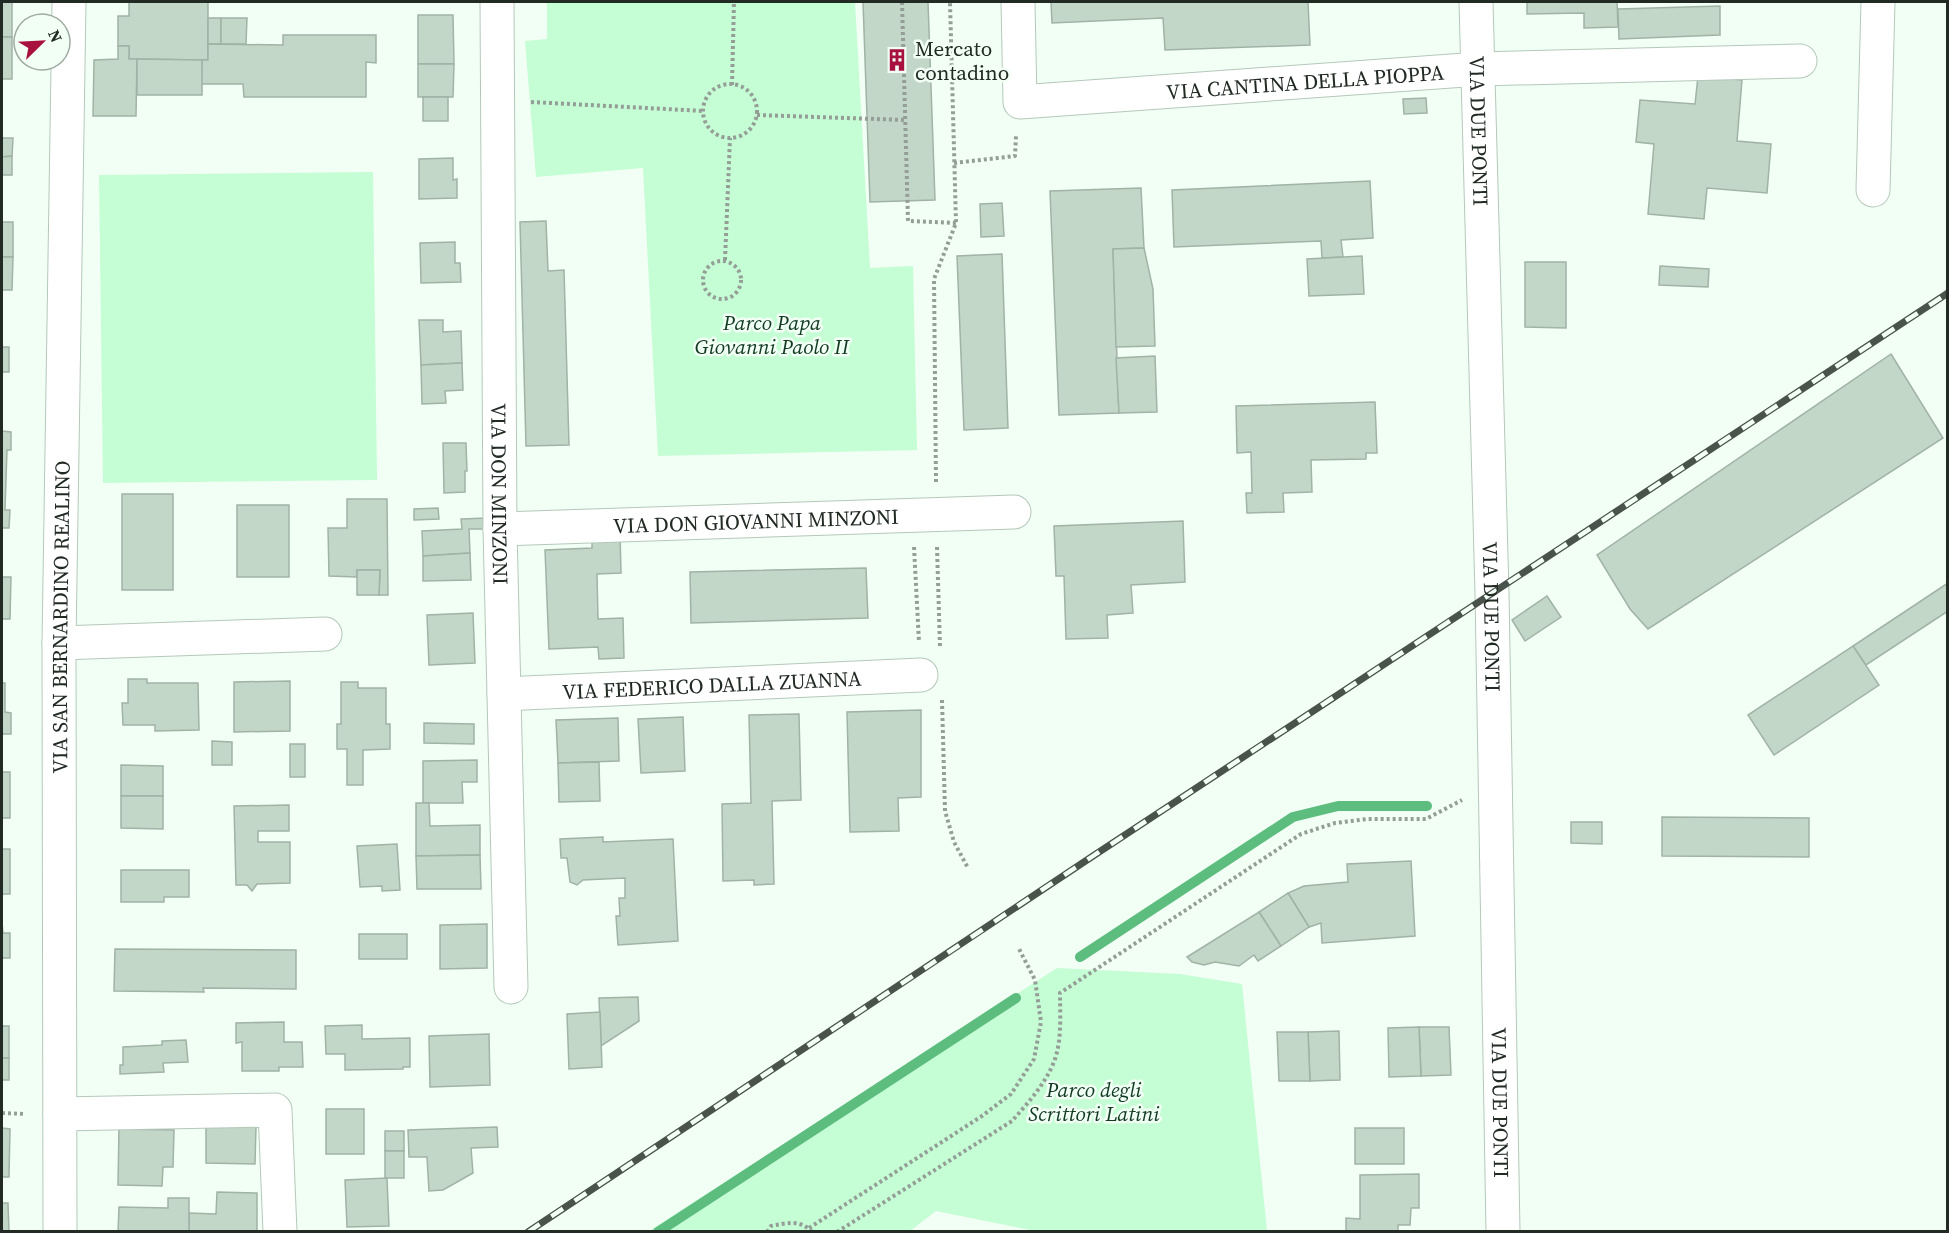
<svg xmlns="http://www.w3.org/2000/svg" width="1949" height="1233" viewBox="0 0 1949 1233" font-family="'Source Serif 4',serif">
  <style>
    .green { fill: #c5fdd5 }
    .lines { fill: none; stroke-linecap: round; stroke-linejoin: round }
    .stream { stroke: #5cbd7f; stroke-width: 10 }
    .building { fill: #c2d7c8; stroke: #a0b3a5; stroke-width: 1.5 }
    .minor-casing { stroke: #b4c8ba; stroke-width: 35 }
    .path { stroke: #949e96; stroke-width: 4; stroke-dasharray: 3 3; stroke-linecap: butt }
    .minor { stroke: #fff; stroke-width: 33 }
    .rail-casing { stroke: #49524b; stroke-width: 7 }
    .rail { stroke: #f2fff5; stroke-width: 4.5; stroke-dasharray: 14; stroke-linecap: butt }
    .labels { text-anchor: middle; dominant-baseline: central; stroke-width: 5; stroke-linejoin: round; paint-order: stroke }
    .poi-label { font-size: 21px; fill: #222a24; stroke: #f2fff5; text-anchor: start }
    .street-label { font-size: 21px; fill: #222a24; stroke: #f2fff5 }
    .park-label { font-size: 21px; font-style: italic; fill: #113a21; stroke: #f2fff5 }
  </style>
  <rect width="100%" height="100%" fill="#f2fff5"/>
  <g class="green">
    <polygon points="547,2 855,2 870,268 913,266 917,450 658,456 643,168 536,177 525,41 547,39"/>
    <polygon points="373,172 377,480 103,483 99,175"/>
    <polygon points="1057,968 1180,974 1242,984 1267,1231 1036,1231 936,1211 910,1231 649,1231"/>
  </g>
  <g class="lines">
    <g class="stream">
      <polyline points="1080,957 1293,817 1338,806 1427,806"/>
      <polyline points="658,1232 1016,998"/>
    </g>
  </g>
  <g class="building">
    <rect x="2" y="2" width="10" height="35"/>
    <polygon points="129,2 208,2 208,60 129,59 129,46 118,46 118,16 129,16"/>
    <polygon points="863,2 928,2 935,200 870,202"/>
    <polygon points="1051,2 1308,2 1310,45 1165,50 1163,18 1052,23"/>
    <polygon points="1527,2 1617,2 1618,27 1584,28 1584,13 1527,14"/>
    <polygon points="1720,6 1720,35 1619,39 1618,9"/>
    <polygon points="418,15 453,15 454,64 418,64"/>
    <rect x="208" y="18" width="13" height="26"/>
    <polygon points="221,18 247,18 246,44 221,44"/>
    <polygon points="283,35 376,35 376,63 366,62 366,97 244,97 243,84 201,84 202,60 208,60 208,44 283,45"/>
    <rect x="2" y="37" width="10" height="42"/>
    <polygon points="118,46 129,46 129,59 137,59 136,116 93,116 94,60 118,59"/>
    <polygon points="137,59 202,60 202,95 137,95"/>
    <polygon points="418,64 454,64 453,97 418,97"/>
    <polygon points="1698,76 1742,80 1737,141 1771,144 1767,193 1707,188 1704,219 1648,214 1654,144 1636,142 1640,100 1695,104"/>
    <rect x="423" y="97" width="25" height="24"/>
    <polygon points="1426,98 1427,113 1404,114 1403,99"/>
    <polygon points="2,138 13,138 12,156 2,157"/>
    <polygon points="12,156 12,175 2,175 2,157"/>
    <polygon points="453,158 453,180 457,179 457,198 419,199 419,159"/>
    <polygon points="1370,181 1373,238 1341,240 1343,257 1322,258 1321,241 1174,247 1172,190"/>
    <polygon points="1141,188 1144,248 1113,249 1119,413 1059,415 1050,191"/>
    <polygon points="1002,203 1004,236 981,237 980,204"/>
    <polygon points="546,221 548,271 564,270 569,445 526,446 520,222"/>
    <rect x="2" y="222" width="11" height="35"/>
    <polygon points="455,242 455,263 460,263 461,282 421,283 420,243"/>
    <polygon points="1144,248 1153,289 1155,346 1116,347 1113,249"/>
    <polygon points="1002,254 1008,428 964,430 957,256"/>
    <polygon points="1362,256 1364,294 1309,296 1307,259"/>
    <polygon points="2,257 13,257 12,290 2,290"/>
    <polygon points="1525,262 1566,262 1566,328 1525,327"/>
    <polygon points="1660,266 1709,269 1708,287 1659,285"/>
    <polygon points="419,320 443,320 443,332 461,331 462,363 421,365"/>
    <polygon points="2,326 2,347 9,347 9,372 2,372"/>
    <polygon points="1891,354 1943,438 1648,629 1630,609 1597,555"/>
    <polygon points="1155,356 1157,412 1119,413 1116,358"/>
    <polygon points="462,363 463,390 445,391 446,403 422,404 421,365"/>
    <polygon points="1375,402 1377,453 1366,453 1366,459 1311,460 1312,492 1283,493 1284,512 1247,513 1246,493 1252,493 1251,452 1237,453 1236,406"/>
    <polygon points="2,431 11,432 11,450 7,450 5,510 10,510 9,528 2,528"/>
    <polygon points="443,443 466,443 467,471 465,471 465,492 444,493"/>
    <rect x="122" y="494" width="51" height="96"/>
    <polygon points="347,499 387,499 388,595 379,595 380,570 357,570 357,577 329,576 328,528 347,528"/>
    <rect x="237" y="505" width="52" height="72"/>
    <polygon points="438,508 439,519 414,520 414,509"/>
    <polygon points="487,518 488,529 469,529 470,553 423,556 422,531 462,529 461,519"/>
    <polygon points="1183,521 1185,582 1131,585 1133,613 1107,615 1108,638 1066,639 1064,576 1056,576 1054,526"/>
    <polygon points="620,533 621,573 597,574 598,619 623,618 624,658 599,659 598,647 549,649 545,550 592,548 592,534"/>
    <polygon points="470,553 471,580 423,581 423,556"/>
    <polygon points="866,568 868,618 691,623 690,572"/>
    <polygon points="357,570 380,570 379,595 357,595"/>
    <polygon points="2,577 11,577 10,619 2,619"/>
    <polygon points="1948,583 1948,611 1866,665 1853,646"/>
    <polygon points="1547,596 1561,617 1525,641 1512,620"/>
    <polygon points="473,613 475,663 429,665 427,615"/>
    <polygon points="1853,646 1879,685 1774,755 1748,715"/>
    <polygon points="128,679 147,679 147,683 198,683 199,730 155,731 155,725 123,725 122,703 128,703"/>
    <polygon points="290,681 290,731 234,732 234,682"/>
    <polygon points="341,682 358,682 358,688 386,688 386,724 390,724 390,749 363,750 363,785 347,785 347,749 337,749 337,724 341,724"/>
    <polygon points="2,683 5,683 5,712 11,713 11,734 2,734"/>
    <polygon points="921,710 921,797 898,798 899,831 850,832 847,712"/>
    <polygon points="799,714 801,800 772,801 774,884 754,885 754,880 723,881 722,804 751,803 749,715"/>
    <polygon points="683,717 685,771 641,773 638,719"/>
    <polygon points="618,718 619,761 558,763 556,720"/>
    <polygon points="424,723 474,724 474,744 424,743"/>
    <polygon points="212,741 232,742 232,765 212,765"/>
    <rect x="290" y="744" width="15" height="33"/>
    <polygon points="477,760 477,782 462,782 463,803 423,803 423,761"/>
    <polygon points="599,762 600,801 559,802 558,763"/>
    <polygon points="121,765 163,766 163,796 121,796"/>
    <rect x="2" y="772" width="8" height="46"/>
    <polygon points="121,796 163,796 163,829 121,828"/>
    <polygon points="416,803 429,803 430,826 480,825 480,855 416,856"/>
    <polygon points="289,805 289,831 258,831 258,842 290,842 290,883 257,884 252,891 247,885 236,885 234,806"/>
    <polygon points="1662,817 1809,818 1809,857 1662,856"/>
    <polygon points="1571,822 1602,822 1602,844 1571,843"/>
    <polygon points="603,837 603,842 673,839 678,941 618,945 616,916 620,916 619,898 625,898 625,878 583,880 577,885 570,882 567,858 561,858 560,839"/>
    <polygon points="397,844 400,890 382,891 382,886 360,887 357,846"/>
    <rect x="2" y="849" width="8" height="45"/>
    <polygon points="480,855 481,889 417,889 416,856"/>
    <polygon points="1411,861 1415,936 1322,943 1321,923 1309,927 1288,893 1304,886 1348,882 1347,864"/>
    <polygon points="121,870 189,870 189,897 164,897 164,902 121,902"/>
    <polygon points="1288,893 1309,927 1281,946 1259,912"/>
    <polygon points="1259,912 1281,946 1258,961 1254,955 1239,966 1215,962 1204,965 1192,962 1187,957"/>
    <polygon points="2,922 3,933 10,933 10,958 2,958"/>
    <polygon points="487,924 487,968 440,969 440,925"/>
    <rect x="359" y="934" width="48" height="25"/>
    <polygon points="115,949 296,950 296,989 203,988 204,992 114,991"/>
    <polygon points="638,997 639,1021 601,1046 599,998"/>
    <polygon points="600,1012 602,1067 569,1069 567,1014"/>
    <polygon points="284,1022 284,1042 302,1042 303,1067 279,1067 279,1071 242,1071 242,1042 236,1043 236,1023"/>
    <polygon points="362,1025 362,1039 410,1038 410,1067 403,1067 403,1069 345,1070 345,1054 326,1054 325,1026"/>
    <rect x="2" y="1026" width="7" height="32"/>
    <polygon points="1419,1027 1449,1027 1451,1075 1421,1076"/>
    <polygon points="1419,1027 1421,1076 1389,1077 1388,1028"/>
    <polygon points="1339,1031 1340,1080 1310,1081 1308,1032"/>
    <polygon points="1277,1032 1308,1032 1310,1081 1279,1081"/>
    <polygon points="489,1034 490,1085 430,1087 429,1036"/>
    <polygon points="186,1040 188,1062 163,1063 164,1072 120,1074 120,1065 123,1065 123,1047 162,1045 162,1041"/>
    <rect x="2" y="1058" width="7" height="22"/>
    <rect x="326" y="1109" width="38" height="45"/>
    <polygon points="206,1126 256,1126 255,1164 206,1163"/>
    <polygon points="497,1127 498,1147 471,1148 473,1173 443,1190 429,1191 427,1157 409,1157 408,1130"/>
    <polygon points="2,1128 10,1129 9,1177 2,1177"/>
    <rect x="1355" y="1128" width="49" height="36"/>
    <polygon points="119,1129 174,1130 173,1167 163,1167 162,1186 118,1185"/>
    <rect x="385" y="1131" width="19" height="20"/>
    <rect x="385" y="1151" width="19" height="27"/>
    <polygon points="1419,1174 1419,1208 1411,1208 1410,1225 1398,1225 1398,1232 1346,1232 1346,1218 1360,1219 1360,1175"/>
    <polygon points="387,1178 389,1226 347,1227 345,1180"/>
    <polygon points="217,1192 257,1193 257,1232 189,1232 189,1213 216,1214"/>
    <polygon points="168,1198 189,1198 189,1232 118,1232 119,1207 168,1208"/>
    <polygon points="2,1203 8,1203 9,1232 2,1232"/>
  </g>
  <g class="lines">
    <g class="minor-casing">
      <g id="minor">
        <path id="s1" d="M497,2L500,529L511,987"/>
        <path id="s2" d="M1018,2L1020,102L1479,69L1800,61"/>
        <path id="s3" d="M1476,2L1492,593L1503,1232"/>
        <polyline points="1873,190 1878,2"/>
        <path id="s4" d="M500,529L1014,512"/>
        <polyline points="59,643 325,634"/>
        <path id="s5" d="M504,694L921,675"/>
        <polyline points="60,1114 275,1110 280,1232"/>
        <path id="s6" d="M60,1232L59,643L69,2"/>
      </g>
    </g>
    <g class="path">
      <polyline points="902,2 908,221 956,223"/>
      <circle cx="730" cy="111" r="27"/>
      <polyline points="732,85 734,2"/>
      <polyline points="531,102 704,111"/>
      <polyline points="757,115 905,120"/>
      <polyline points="954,163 1015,156 1016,136"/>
      <polyline points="725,260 730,138"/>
      <circle cx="722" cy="280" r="19"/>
      <polyline points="936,482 934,279 956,223 950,2"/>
      <polyline points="914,547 919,642"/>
      <polyline points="937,547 940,647"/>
      <polyline points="942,700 945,811 954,842 968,868"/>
      <polyline points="2,1113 26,1114"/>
      <polyline points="809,1228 982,1116 1011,1094 1034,1059 1041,1022 1035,980 1018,947"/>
      <path d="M767,1232L771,1226C787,1223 800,1219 812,1232"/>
      <path d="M837,1232L1012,1121C1028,1103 1047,1082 1055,1059C1062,1038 1060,1014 1060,993L1301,834L1335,823L1367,819H1426L1462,800"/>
    </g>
    <use href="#minor" class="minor"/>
    <g class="rail-casing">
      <polyline id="rail" points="528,1232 1093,856 1948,293"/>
    </g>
    <use href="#rail" class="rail"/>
  </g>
  <defs>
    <g id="building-bare" transform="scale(1.8)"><path d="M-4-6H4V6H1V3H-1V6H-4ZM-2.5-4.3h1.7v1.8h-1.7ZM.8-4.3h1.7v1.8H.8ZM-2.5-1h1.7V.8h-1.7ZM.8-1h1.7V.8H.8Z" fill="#a8113f" stroke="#f2fff5" stroke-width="2.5" paint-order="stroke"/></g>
  </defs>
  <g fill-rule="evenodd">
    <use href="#building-bare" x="897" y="60"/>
  </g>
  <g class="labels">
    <g class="poi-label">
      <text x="915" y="48">Mercato<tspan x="915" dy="24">contadino</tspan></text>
    </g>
    <g class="street-label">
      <text stroke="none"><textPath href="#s2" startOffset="386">VIA CANTINA DELLA PIOPPA</textPath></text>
      <text stroke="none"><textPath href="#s3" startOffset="129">VIA DUE PONTI</textPath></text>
      <text stroke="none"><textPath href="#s1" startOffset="492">VIA DON MINZONI</textPath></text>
      <text stroke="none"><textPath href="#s4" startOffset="256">VIA DON GIOVANNI MINZONI</textPath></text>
      <text stroke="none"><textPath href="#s6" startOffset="615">VIA SAN BERNARDINO REALINO</textPath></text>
      <text stroke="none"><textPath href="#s3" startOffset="615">VIA DUE PONTI</textPath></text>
      <text stroke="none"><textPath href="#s5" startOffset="208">VIA FEDERICO DALLA ZUANNA</textPath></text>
      <text stroke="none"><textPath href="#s3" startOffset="1101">VIA DUE PONTI</textPath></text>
    </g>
    <g class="park-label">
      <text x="772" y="322">Parco Papa<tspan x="772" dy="24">Giovanni Paolo II</tspan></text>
      <text x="1094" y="1089">Parco degli<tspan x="1094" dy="24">Scrittori Latini</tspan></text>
    </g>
  </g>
  <rect width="1949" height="1233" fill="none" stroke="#222a24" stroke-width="6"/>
  <g transform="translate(42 42) rotate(66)"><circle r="28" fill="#f2fff5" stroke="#9faaa1" stroke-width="1.5"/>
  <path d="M0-4.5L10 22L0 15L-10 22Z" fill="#a8113f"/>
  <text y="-9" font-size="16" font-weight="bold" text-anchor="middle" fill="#222a24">N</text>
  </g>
</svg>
